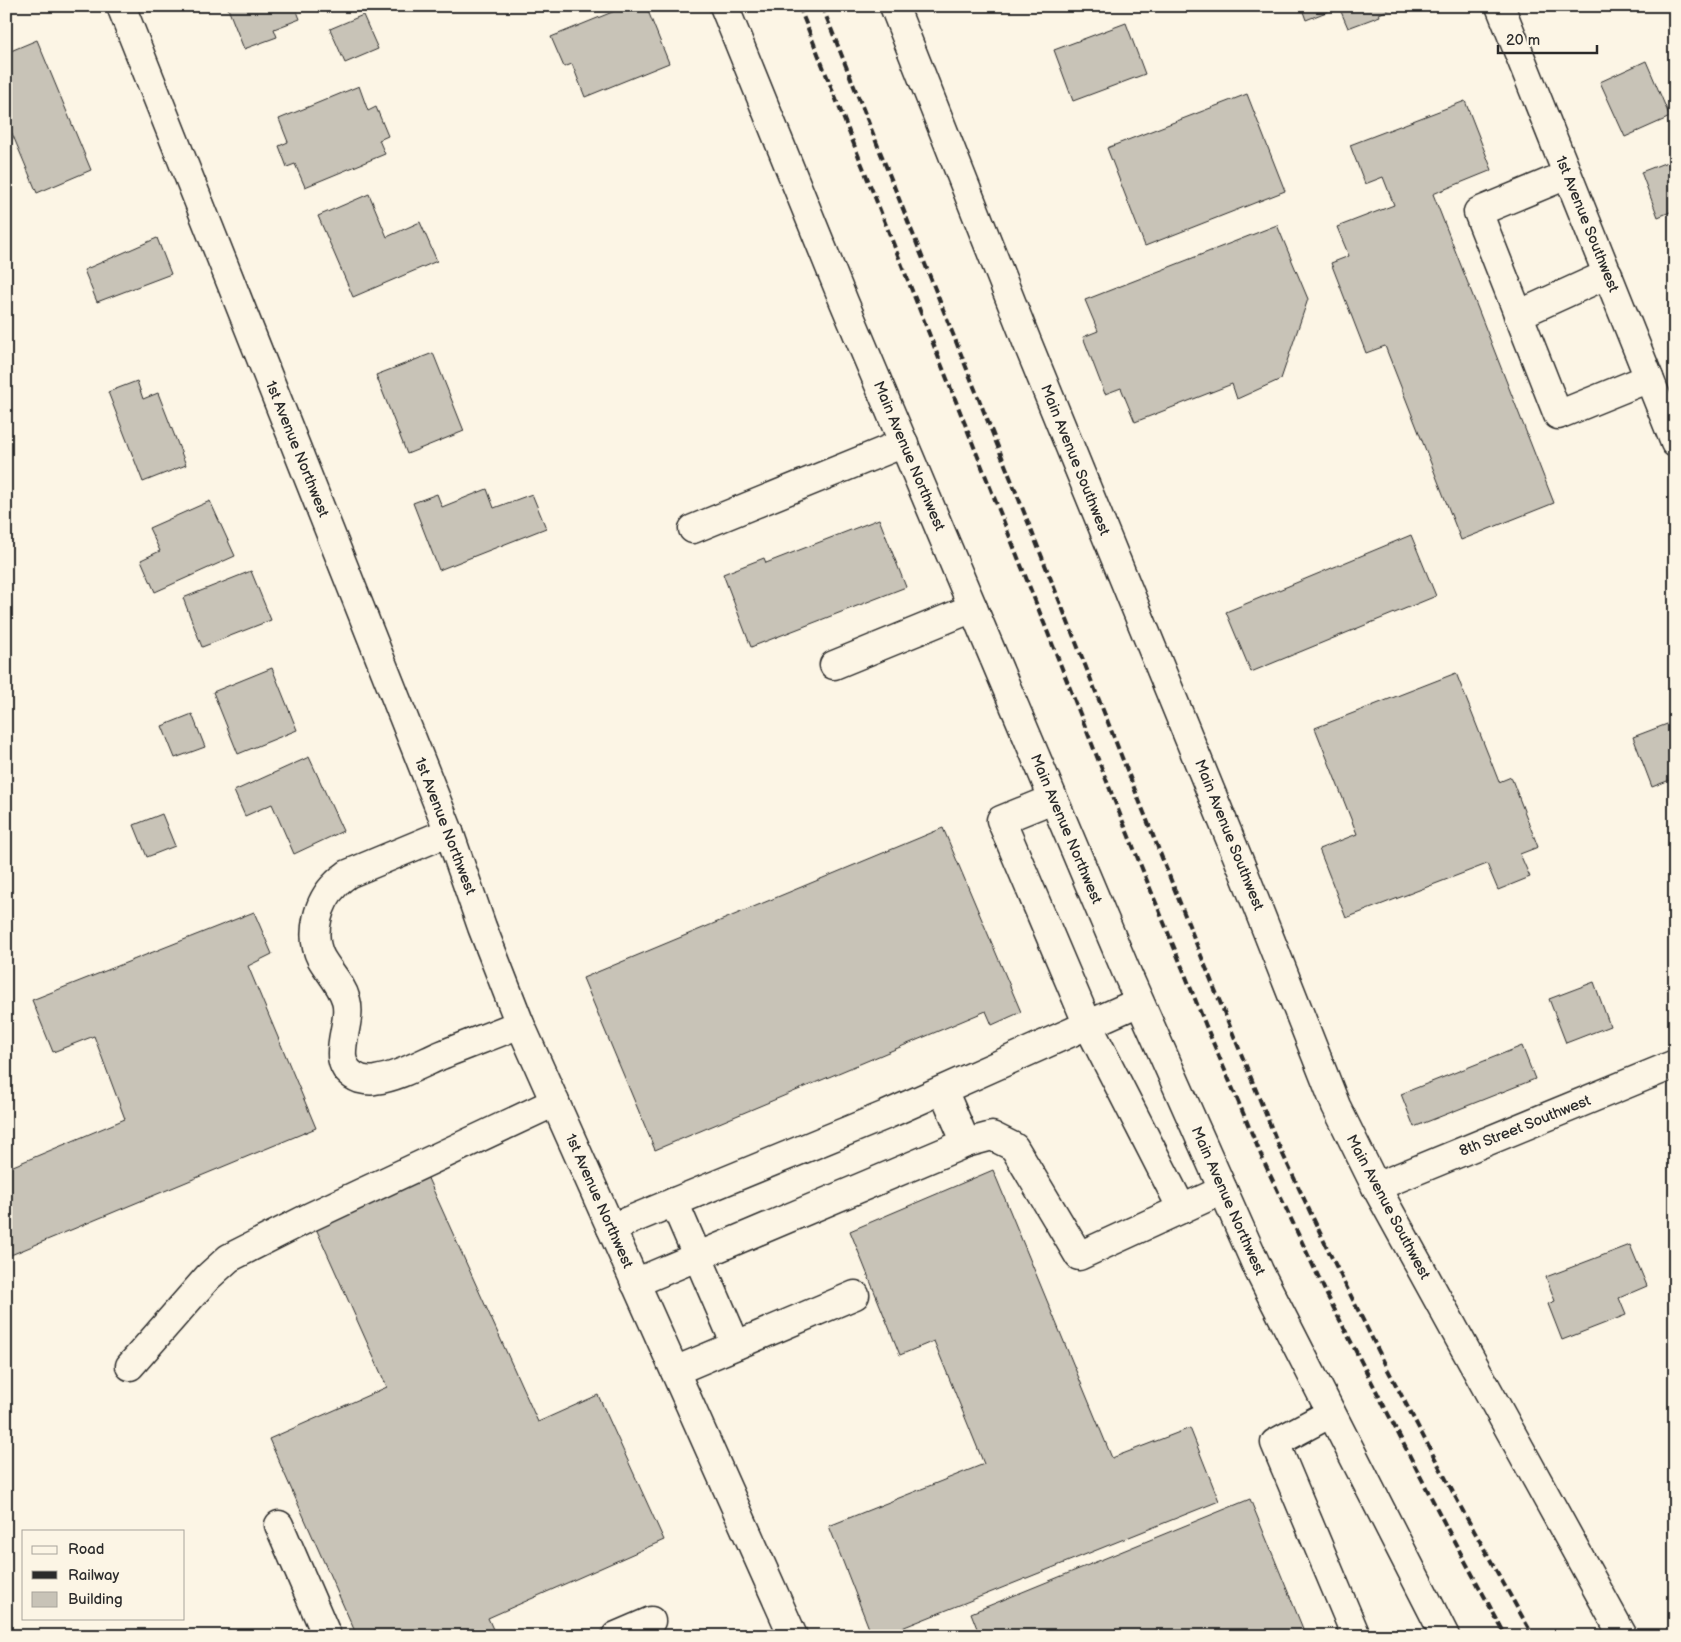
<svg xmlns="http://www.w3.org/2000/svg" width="1681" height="1642" viewBox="0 0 1681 1642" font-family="'Balsamiq Sans',sans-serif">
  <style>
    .building { fill: #c8c3b7; stroke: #2b2b2b }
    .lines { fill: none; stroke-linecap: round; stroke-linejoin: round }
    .minor-casing { stroke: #2b2b2b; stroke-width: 31 }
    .major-casing { stroke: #2b2b2b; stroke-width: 31 }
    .minor { stroke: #fcf5e5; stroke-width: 28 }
    .major { stroke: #fcf5e5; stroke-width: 28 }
    .rail { stroke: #2b2b2b; stroke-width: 4; stroke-dasharray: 8 4; stroke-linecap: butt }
    .labels { text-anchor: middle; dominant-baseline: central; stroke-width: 4.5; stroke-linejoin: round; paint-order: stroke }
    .street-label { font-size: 15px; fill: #2b2b2b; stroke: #fcf5e5 }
  </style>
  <rect width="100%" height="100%" fill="#fcf5e5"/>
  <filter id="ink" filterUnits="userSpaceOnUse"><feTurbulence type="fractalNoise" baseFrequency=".02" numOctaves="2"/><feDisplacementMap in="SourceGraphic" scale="10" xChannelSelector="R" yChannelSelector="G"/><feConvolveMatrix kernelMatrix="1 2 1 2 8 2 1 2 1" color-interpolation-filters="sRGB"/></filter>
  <g filter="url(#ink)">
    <g class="building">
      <polygon points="227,6 295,6 300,19 274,29 277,37 244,49"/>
      <polygon points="627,6 646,6 669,63 585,97 572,64 564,67 551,37"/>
      <polygon points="1301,6 1398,6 1379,14 1380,16 1348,28 1339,7 1306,20"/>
      <polygon points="363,15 378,49 345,63 330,29"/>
      <polygon points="1126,23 1145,74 1073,101 1054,50"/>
      <polygon points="37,40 91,170 37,193 6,119 6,53"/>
      <polygon points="1646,61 1670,117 1625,137 1600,82"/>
      <polygon points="359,86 368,111 376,107 388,136 379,140 385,154 305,187 295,164 287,167 279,146 288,142 279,119"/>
      <polygon points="1247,94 1285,191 1145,246 1107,148"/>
      <polygon points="1465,101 1492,170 1433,194 1554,503 1461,540 1385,346 1366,353 1331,263 1349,256 1337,227 1394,205 1383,177 1365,184 1350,145"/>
      <polygon points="1675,159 1675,210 1658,217 1641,172"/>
      <polygon points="369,194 387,237 420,222 437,261 353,297 318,216"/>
      <polygon points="1277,225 1308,299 1281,379 1237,399 1232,384 1135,422 1121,388 1105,394 1083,337 1098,331 1085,300"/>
      <polygon points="157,238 171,274 97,302 84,270"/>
      <polygon points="433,353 464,431 407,454 376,375"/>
      <polygon points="137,381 143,399 158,393 186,465 143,482 108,392"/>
      <polygon points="487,489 494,508 532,494 546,528 439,570 413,503 437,494 442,507"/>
      <polygon points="210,501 235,556 155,592 141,560 160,551 149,528"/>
      <polygon points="879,519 906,587 751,647 723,574 764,558 766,563"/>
      <polygon points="1411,535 1436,596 1251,672 1226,612"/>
      <polygon points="251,571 271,620 202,647 183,598"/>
      <polygon points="272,668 297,730 238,754 213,692"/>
      <polygon points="1456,673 1499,782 1511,777 1538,847 1520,854 1530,877 1498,890 1487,864 1346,918 1319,849 1357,834 1315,728"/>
      <polygon points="192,714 205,747 175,758 162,726"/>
      <polygon points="1675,721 1675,778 1652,787 1633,737"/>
      <polygon points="309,757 343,831 294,854 272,804 245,816 234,791"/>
      <polygon points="162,814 175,846 147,857 134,825"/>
      <polygon points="943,828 1021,1012 992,1025 986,1011 655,1150 583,978"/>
      <polygon points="254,912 272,954 248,966 316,1128 6,1257 6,1169 125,1119 94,1036 53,1052 32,1000"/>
      <polygon points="1594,982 1610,1026 1566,1043 1549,999"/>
      <polygon points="1522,1046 1535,1079 1414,1127 1401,1094"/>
      <polygon points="993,1170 1112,1458 1190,1428 1219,1501 882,1636 872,1636 829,1526 984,1464 934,1341 900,1355 850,1231"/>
      <polygon points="426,1174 538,1422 598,1395 664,1540 488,1618 496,1636 357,1636 269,1439 387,1387 314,1224"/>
      <polygon points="1630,1245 1647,1286 1619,1298 1626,1315 1562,1340 1548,1304 1555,1301 1546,1277"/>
      <polygon points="1250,1499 1306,1636 980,1636 971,1613"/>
    </g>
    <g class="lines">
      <g class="minor-casing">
        <g id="minor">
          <polyline points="121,6 449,832 482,927 520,1024 793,1636"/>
          <polyline points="724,6 844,302 1126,971 1259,1271 1445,1636"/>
          <polyline points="894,6 1027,342 1242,868 1336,1106 1376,1187 1623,1636"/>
          <polyline points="1567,175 1478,212 1558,415 1649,378"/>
          <polyline points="1518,315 1608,274"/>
          <polyline points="693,529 904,443"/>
          <polyline points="834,665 973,608"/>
          <polyline points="1053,799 1001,820 1088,1025 1182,1209"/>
          <path d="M449,832L348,874C344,877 339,880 336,884C318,901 309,935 321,958C329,972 342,985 346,1000C354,1026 324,1064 360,1079C364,1080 371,1081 375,1080C397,1077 419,1065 439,1056C466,1045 493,1035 520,1024"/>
          <polyline points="943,1090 966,1143"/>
          <polyline points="1376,1187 1675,1064"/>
          <polyline points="674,1202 736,1345"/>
          <polyline points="611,1228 886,1115 1139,1002"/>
          <polyline points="635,1283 966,1143 992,1136 1014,1147 1079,1256 1223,1190"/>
          <polyline points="130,1366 208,1277 229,1258 310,1217 555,1102"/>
          <polyline points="675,1371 855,1295"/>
          <polyline points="1331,1413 1275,1443 1356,1636"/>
          <polyline points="279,1525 327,1636"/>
          <polyline points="616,1636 651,1621"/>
        </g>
      </g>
      <g class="major-casing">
        <polyline id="major" points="1500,6 1675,443"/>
      </g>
      <use href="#minor" class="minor"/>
      <use href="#major" class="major"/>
      <g class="rail">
        <polyline points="799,6 1117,807 1206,1026 1264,1162 1327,1295 1384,1406 1448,1530 1506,1636"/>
        <polyline points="822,6 1202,958 1278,1144 1331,1256 1388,1370 1464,1513 1533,1636"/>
      </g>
    </g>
  </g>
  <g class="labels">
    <g class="street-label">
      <text transform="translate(1587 224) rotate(68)">1st Avenue Southwest</text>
      <text transform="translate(297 449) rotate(68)">1st Avenue Northwest</text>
      <text transform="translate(909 456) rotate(67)">Main Avenue Northwest</text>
      <text transform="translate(1075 460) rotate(68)">Main Avenue Southwest</text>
      <text transform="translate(445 826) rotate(69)">1st Avenue Northwest</text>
      <text transform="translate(1066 829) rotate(67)">Main Avenue Northwest</text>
      <text transform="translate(1229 835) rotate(68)">Main Avenue Southwest</text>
      <text transform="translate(1525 1126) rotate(-22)">8th Street Southwest</text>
      <text transform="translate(599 1201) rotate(66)">1st Avenue Northwest</text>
      <text transform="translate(1228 1201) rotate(66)">Main Avenue Northwest</text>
      <text transform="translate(1388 1207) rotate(62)">Main Avenue Southwest</text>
    </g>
  </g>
  <rect width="1681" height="1642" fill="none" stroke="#fcf5e5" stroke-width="25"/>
  <rect x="12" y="12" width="1656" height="1617" fill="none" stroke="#2b2b2b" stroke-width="2" filter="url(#ink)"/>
  <rect x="22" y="1530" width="162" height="90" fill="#fcf5e5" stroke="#a8a49b"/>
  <rect x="32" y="1546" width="25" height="8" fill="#fcf5e5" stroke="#a8a49b"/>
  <text x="68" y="1554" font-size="15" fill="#2b2b2b">Road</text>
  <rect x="32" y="1571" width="25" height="8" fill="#2b2b2b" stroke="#a8a49b"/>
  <text x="68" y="1580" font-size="15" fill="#2b2b2b">Railway</text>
  <rect x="32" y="1592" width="25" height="15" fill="#c8c3b7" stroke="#a8a49b"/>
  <text x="68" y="1604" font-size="15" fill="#2b2b2b">Building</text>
  <path d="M1498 45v8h99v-8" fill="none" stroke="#2b2b2b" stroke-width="2.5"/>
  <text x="1506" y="45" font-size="15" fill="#2b2b2b" stroke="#fcf5e5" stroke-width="4" paint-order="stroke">20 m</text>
</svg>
